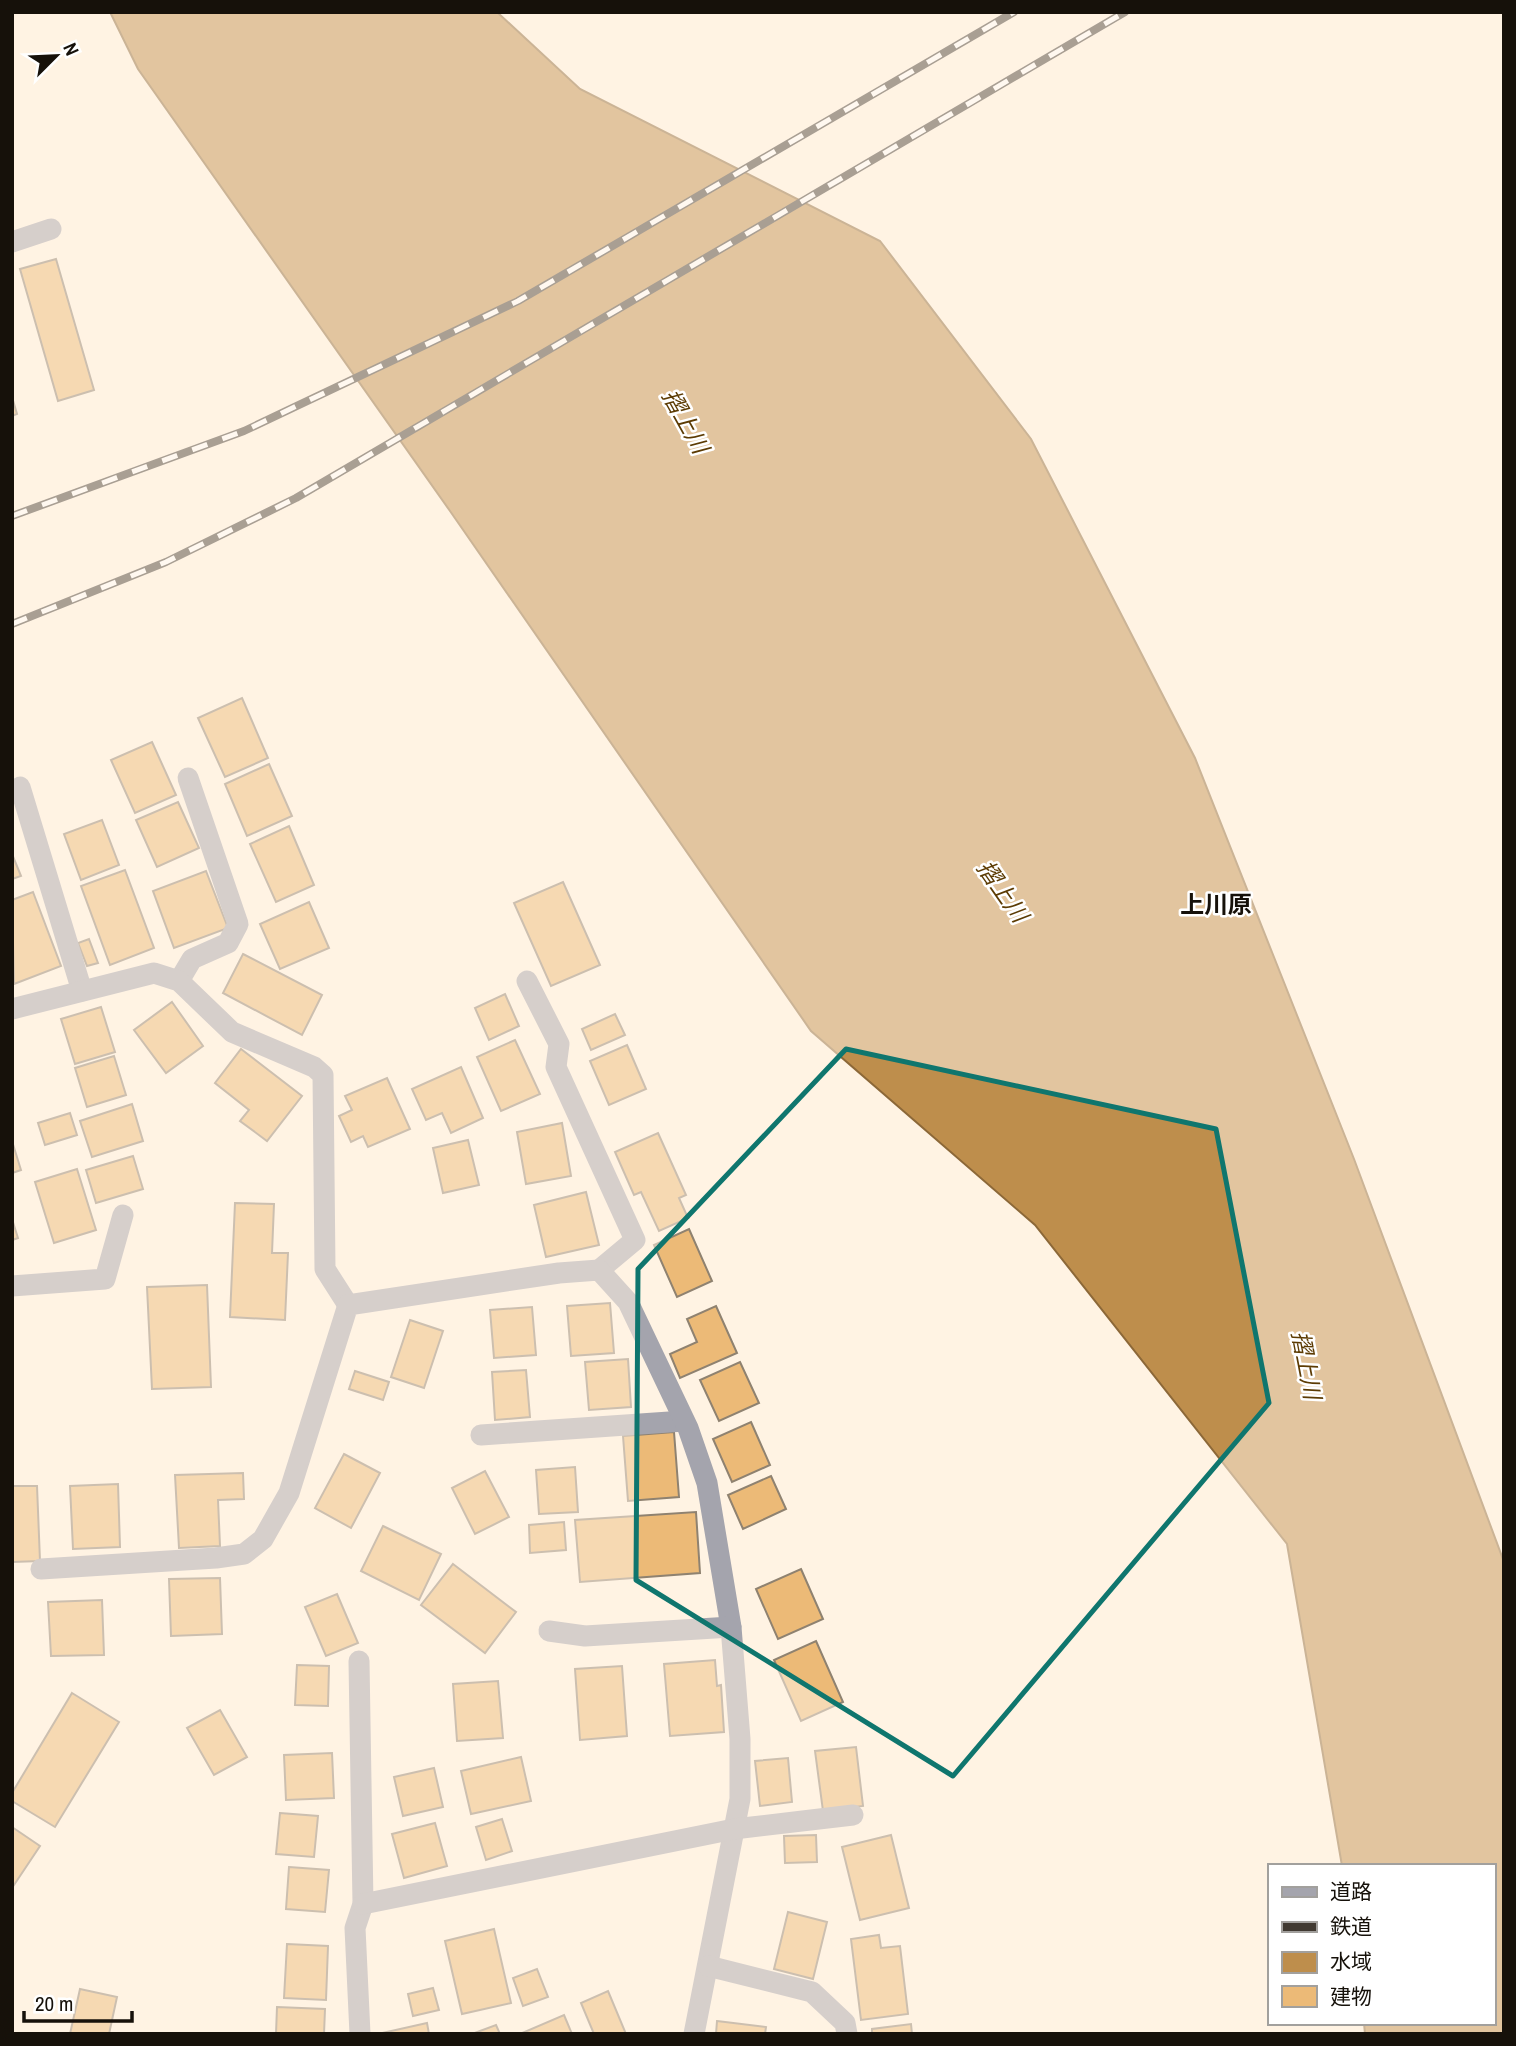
<svg xmlns="http://www.w3.org/2000/svg" width="1516" height="2046" viewBox="0 0 1516 2046" font-family="'Archivo Narrow','Noto Sans JP',sans-serif">
  <style>
    .water { fill: #be8e4c; stroke: #8c6838; stroke-width: 2 }
    .building { fill: #ecba77; stroke: #8f8270; stroke-width: 2 }
    .lines { fill: none; stroke-linecap: round; stroke-linejoin: round }
    .minor { stroke: #a4a4ad; stroke-width: 21 }
    .rail-casing { stroke: #413a32; stroke-width: 8 }
    .rail { stroke: #fff; stroke-width: 5; stroke-dasharray: 16; stroke-linecap: butt }
    .marked { fill: none; stroke: #0f766e; stroke-width: 5; stroke-linejoin: round }
    .labels { text-anchor: middle; dominant-baseline: central; stroke-width: 5; stroke-linejoin: round; paint-order: stroke }
    .water-label { font-size: 23px; font-style: italic; fill: #5c3b03; stroke: #fff }
    .quarter-label { font-size: 24px; font-weight: bold; fill: #16110a; stroke: #fff }
  </style>
  <rect width="100%" height="100%" fill="#fff3e3"/>
  <polygon class="water" points="110,12 497,12 580,89 880,241 1031,439 1195,758 1354,1159 1504,1562 1504,2034 1365,2034 1364,2023 1493,2023 1493,1866 1342,1866 1287,1544 1035,1225 811,1031 450,511 138,69"/>
  <g class="building">
    <polygon points="56,259 94,390 58,401 20,269"/>
    <polygon points="12,397 17,414 12,416"/>
    <polygon points="242,698 268,758 225,777 198,718"/>
    <polygon points="152,742 176,795 135,813 111,760"/>
    <polygon points="269,764 292,816 247,836 225,784"/>
    <polygon points="178,802 199,848 157,867 136,820"/>
    <polygon points="102,820 119,865 81,880 64,834"/>
    <polygon points="289,826 314,885 276,902 250,844"/>
    <polygon points="12,854 21,876 12,879"/>
    <polygon points="125,870 154,948 110,965 81,886"/>
    <polygon points="206,871 228,928 174,948 153,891"/>
    <polygon points="563,882 600,965 551,986 514,903"/>
    <polygon points="33,892 61,966 14,984 12,900"/>
    <polygon points="309,902 329,948 280,969 260,924"/>
    <polygon points="89,939 98,963 87,966 78,943"/>
    <polygon points="243,954 322,995 302,1035 223,993"/>
    <polygon points="505,994 519,1026 489,1040 475,1008"/>
    <polygon points="172,1002 203,1046 166,1073 134,1030"/>
    <polygon points="101,1007 115,1052 75,1064 61,1019"/>
    <polygon points="615,1014 625,1035 591,1050 582,1029"/>
    <polygon points="515,1040 540,1094 501,1111 477,1057"/>
    <polygon points="627,1045 646,1089 609,1105 590,1061"/>
    <polygon points="241,1049 302,1096 267,1141 240,1121 249,1110 215,1083"/>
    <polygon points="114,1056 126,1095 87,1107 75,1068"/>
    <polygon points="461,1067 483,1118 451,1133 442,1113 426,1120 412,1089"/>
    <polygon points="387,1078 410,1129 368,1147 363,1136 351,1142 339,1116 352,1110 345,1096"/>
    <polygon points="132,1104 143,1141 92,1157 80,1121"/>
    <polygon points="70,1113 77,1135 45,1145 38,1123"/>
    <polygon points="562,1123 571,1176 526,1184 517,1132"/>
    <polygon points="658,1133 686,1195 679,1198 688,1218 659,1231 641,1192 634,1195 615,1152"/>
    <polygon points="468,1140 479,1185 443,1193 433,1148"/>
    <polygon points="12,1141 21,1170 12,1173"/>
    <polygon points="133,1156 143,1189 96,1203 86,1170"/>
    <polygon points="77,1169 96,1230 54,1243 35,1182"/>
    <polygon points="586,1192 599,1245 546,1257 534,1205"/>
    <polygon points="235,1203 274,1204 272,1253 288,1253 285,1320 230,1317"/>
    <polygon points="12,1219 18,1238 12,1240"/>
    <polygon points="689,1229 712,1281 677,1297 654,1245"/>
    <polygon points="207,1285 211,1387 152,1389 147,1287"/>
    <polygon points="610,1303 614,1353 571,1356 567,1306"/>
    <polygon points="716,1306 737,1353 680,1378 670,1354 697,1342 687,1319"/>
    <polygon points="532,1307 536,1355 494,1358 490,1310"/>
    <polygon points="410,1320 443,1331 424,1388 391,1377"/>
    <polygon points="628,1359 631,1407 589,1410 585,1362"/>
    <polygon points="740,1362 759,1403 719,1421 700,1380"/>
    <polygon points="526,1370 530,1417 495,1420 492,1372"/>
    <polygon points="355,1371 389,1382 383,1400 349,1389"/>
    <polygon points="751,1422 770,1465 732,1482 713,1439"/>
    <polygon points="674,1432 679,1497 628,1501 623,1436"/>
    <polygon points="344,1454 380,1473 351,1528 315,1508"/>
    <polygon points="575,1467 578,1512 539,1514 536,1470"/>
    <polygon points="485,1471 509,1517 475,1534 452,1488"/>
    <polygon points="243,1473 244,1499 218,1500 220,1546 179,1548 175,1475"/>
    <polygon points="771,1476 786,1509 743,1529 728,1495"/>
    <polygon points="118,1484 120,1547 73,1549 70,1486"/>
    <polygon points="12,1486 37,1486 40,1561 12,1562"/>
    <polygon points="696,1512 700,1573 580,1582 575,1520"/>
    <polygon points="564,1522 566,1550 530,1553 529,1525"/>
    <polygon points="383,1526 441,1554 419,1600 361,1571"/>
    <polygon points="453,1564 516,1612 485,1653 421,1605"/>
    <polygon points="801,1569 823,1619 778,1639 756,1589"/>
    <polygon points="220,1578 222,1634 171,1636 169,1579"/>
    <polygon points="337,1594 358,1643 326,1656 305,1607"/>
    <polygon points="102,1600 104,1655 51,1656 48,1602"/>
    <polygon points="816,1641 843,1702 801,1721 774,1660"/>
    <polygon points="715,1660 717,1686 721,1685 724,1732 670,1736 664,1664"/>
    <polygon points="297,1665 329,1666 328,1706 295,1705"/>
    <polygon points="622,1666 627,1736 580,1740 575,1669"/>
    <polygon points="498,1681 503,1738 457,1741 453,1684"/>
    <polygon points="72,1693 119,1722 55,1827 12,1801 12,1793"/>
    <polygon points="220,1710 247,1757 214,1775 187,1728"/>
    <polygon points="856,1747 863,1806 823,1811 815,1751"/>
    <polygon points="332,1753 334,1798 286,1800 284,1755"/>
    <polygon points="521,1757 531,1801 471,1814 461,1771"/>
    <polygon points="788,1758 792,1802 760,1806 755,1761"/>
    <polygon points="434,1768 443,1807 403,1816 394,1777"/>
    <polygon points="280,1813 318,1816 314,1857 276,1854"/>
    <polygon points="502,1819 512,1851 486,1860 476,1827"/>
    <polygon points="435,1823 447,1866 404,1878 392,1834"/>
    <polygon points="12,1827 40,1846 12,1888"/>
    <polygon points="816,1835 817,1862 785,1863 784,1836"/>
    <polygon points="891,1835 909,1908 860,1920 842,1847"/>
    <polygon points="289,1867 329,1870 325,1912 286,1909"/>
    <polygon points="788,1912 827,1922 813,1979 774,1969"/>
    <polygon points="494,1929 511,2003 462,2014 445,1941"/>
    <polygon points="879,1935 881,1948 900,1946 908,2014 861,2020 851,1939"/>
    <polygon points="287,1944 328,1946 326,2000 284,1998"/>
    <polygon points="537,1969 548,1997 523,2006 513,1978"/>
    <polygon points="433,1988 439,2010 413,2016 408,1994"/>
    <polygon points="80,1989 117,1997 109,2034 70,2034"/>
    <polygon points="608,1991 626,2034 594,2034 581,2003"/>
    <polygon points="277,2007 325,2009 324,2034 276,2034"/>
    <polygon points="564,2015 572,2034 520,2034"/>
    <polygon points="717,2021 766,2027 765,2034 716,2034"/>
    <polygon points="427,2023 429,2034 382,2034 382,2033"/>
    <polygon points="911,2024 912,2034 872,2034 872,2029"/>
    <polygon points="496,2025 500,2034 472,2034"/>
  </g>
  <g class="lines">
    <g class="minor">
      <polyline points="12,242 51,229"/>
      <polyline points="20,787 82,991"/>
      <polyline points="179,981 192,959 228,943 238,924 188,778"/>
      <polyline points="527,981 559,1044 556,1067 635,1240 599,1270"/>
      <polyline points="12,1009 154,973 179,981 232,1032 314,1067 323,1075 325,1269 348,1305"/>
      <polyline points="12,1286 105,1279 123,1215"/>
      <polyline points="481,1435 684,1421"/>
      <polyline points="41,1569 216,1558 244,1554 263,1539 289,1493 348,1305 559,1273 599,1270 628,1302 688,1428 707,1483 731,1627 740,1739 740,1799 694,2034"/>
      <polyline points="549,1631 585,1636 731,1627"/>
      <polyline points="359,1661 363,1904 355,1928 360,2034"/>
      <polyline points="363,1904 734,1829 853,1815"/>
      <polyline points="708,1966 812,1992 845,2023 847,2034"/>
    </g>
    <g class="rail-casing">
      <g id="rail">
        <polyline points="12,516 244,431 518,301 1014,12"/>
        <polyline points="12,624 166,562 296,498 1125,12"/>
      </g>
    </g>
    <use href="#rail" class="rail"/>
  </g>
  <path d="M0 0H1516V2046H0ZM846,1049L1216,1129L1269,1403L953,1776L636,1580L638,1269Z" fill="#fff3e3" fill-opacity=".55" fill-rule="evenodd"/>
  <path class="marked" d="M846,1049L1216,1129L1269,1403L953,1776L636,1580L638,1269Z"/>
  <g class="labels">
    <g class="water-label">
      <text transform="translate(686 421) rotate(61)">摺上川</text>
      <text transform="translate(1003 891) rotate(55)">摺上川</text>
      <text transform="translate(1307 1365) rotate(79)">摺上川</text>
    </g>
    <g class="quarter-label">
      <text x="1216" y="904">上川原</text>
    </g>
  </g>
  <rect width="1516" height="2046" fill="none" stroke="#16110a" stroke-width="28"/>
  <rect x="1268" y="1864" width="228" height="161" fill="#ffffff" stroke="#a2a09d" stroke-width="2"/>
  <rect x="1282" y="1887" width="35" height="10" fill="#a4a4ad" stroke="#a2a09d" stroke-width="2"/>
  <text x="1330" y="1899" font-size="21" fill="#16110a">道路</text>
  <rect x="1282" y="1922" width="35" height="10" fill="#413a32" stroke="#a2a09d" stroke-width="2"/>
  <text x="1330" y="1934" font-size="21" fill="#16110a">鉄道</text>
  <rect x="1282" y="1952" width="35" height="21" fill="#be8e4c" stroke="#a2a09d" stroke-width="2"/>
  <text x="1330" y="1969" font-size="21" fill="#16110a">水域</text>
  <rect x="1282" y="1986" width="35" height="21" fill="#ecba77" stroke="#a2a09d" stroke-width="2"/>
  <text x="1330" y="2004" font-size="21" fill="#16110a">建物</text>
  <g transform="translate(56 56) rotate(66)" stroke="#ffffff" stroke-width="5" paint-order="stroke">
  <path d="M0-5L12 26L0 18L-12 26Z" fill="#16110a"/>
  <text y="-10" font-size="19" font-weight="bold" text-anchor="middle" fill="#16110a">N</text>
  </g>
  <path d="M24 2011v10h108v-10" fill="none" stroke="#16110a" stroke-width="3.5"/>
  <text x="35" y="2011" font-size="21" fill="#16110a" stroke="#ffffff" stroke-width="5" paint-order="stroke">20 m</text>
</svg>
